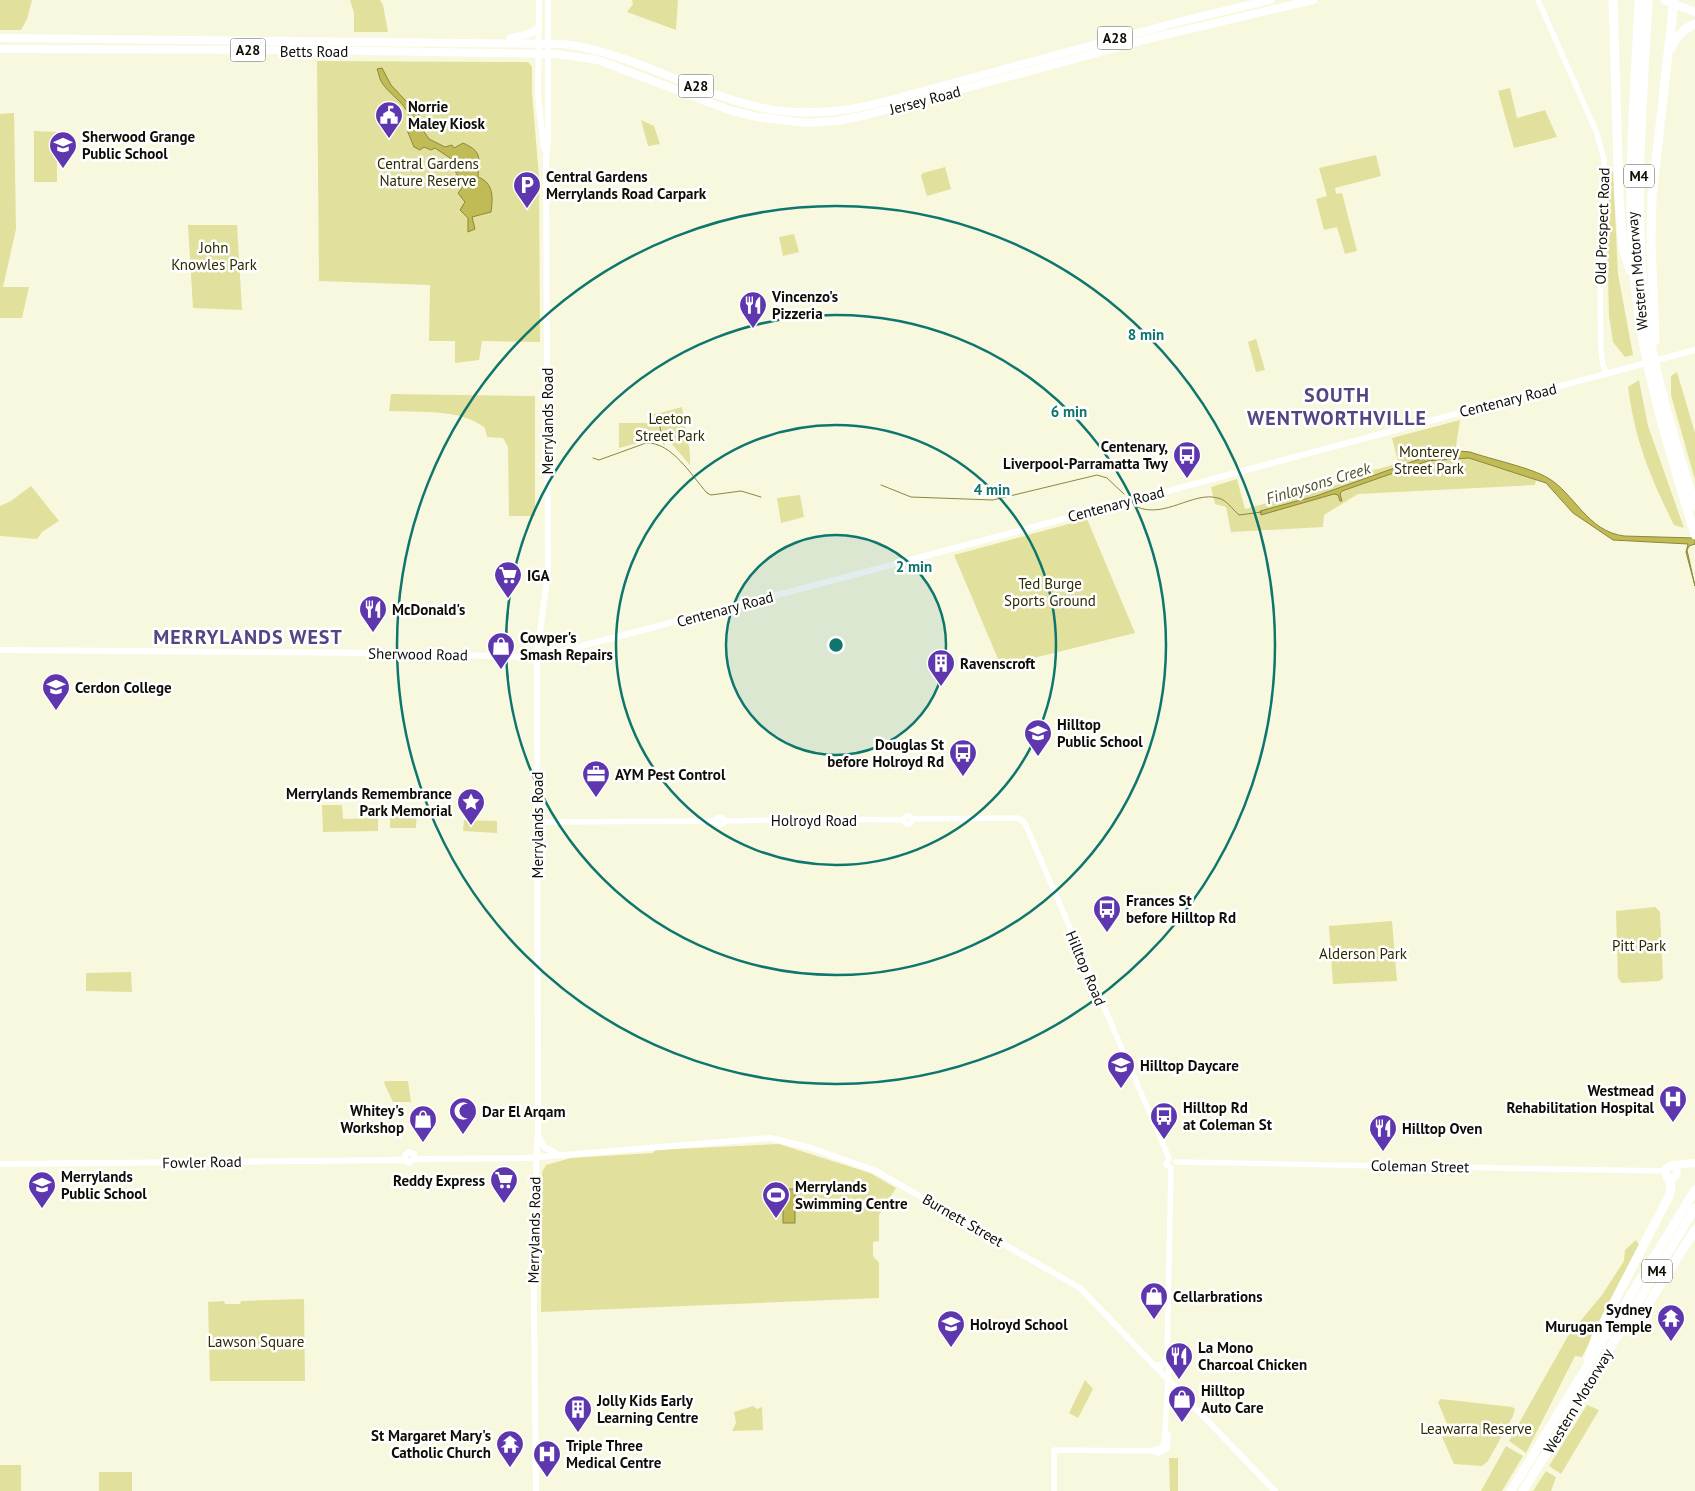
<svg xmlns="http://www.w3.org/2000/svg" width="1695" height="1491" viewBox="0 0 1695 1491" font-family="'PT Sans',sans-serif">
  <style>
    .green { fill: #e2e09d }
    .water { fill: #c0bb54; stroke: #8b873d }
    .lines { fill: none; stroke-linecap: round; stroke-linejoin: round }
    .stream { stroke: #8b873d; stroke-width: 1 }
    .tertiary { stroke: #fff; stroke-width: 5.5 }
    .secondary { stroke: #fff; stroke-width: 6 }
    .trunk { stroke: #fff; stroke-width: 8 }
    .motorway { stroke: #fff; stroke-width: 9 }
    .ring { fill: none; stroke: #0f766e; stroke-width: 2.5 }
    .labels { text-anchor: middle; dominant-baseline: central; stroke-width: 5; stroke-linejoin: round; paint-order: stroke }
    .shield { fill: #fff; stroke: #565651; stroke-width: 1 }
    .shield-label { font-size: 14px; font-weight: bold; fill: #0e0d06 }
    .street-label { font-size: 15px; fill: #0e0d06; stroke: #fff }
    .poi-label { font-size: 15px; font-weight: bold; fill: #0e0d06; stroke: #fff; text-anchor: start }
    .park-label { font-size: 15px; fill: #2e2b00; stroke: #fff }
    .water-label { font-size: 16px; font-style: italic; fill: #514f24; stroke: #fff }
    .district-label { font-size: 20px; font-weight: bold; letter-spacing: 1px; fill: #544583; stroke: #fff }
    .centre { fill: #0f766e; stroke: #fff; stroke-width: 2.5 }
    .ring-label { font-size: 15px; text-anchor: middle; font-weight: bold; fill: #0f766e; stroke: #fff; stroke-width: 5; stroke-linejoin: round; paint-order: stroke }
  </style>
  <rect width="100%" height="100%" fill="#f8f8df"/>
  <g class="green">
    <polygon points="0,0 32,0 27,19 21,30 0,30"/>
    <polygon points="350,0 380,0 383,5 388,32 354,32 354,13"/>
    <polygon points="632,0 678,0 676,30 627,12 633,4"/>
    <polygon points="317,61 528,62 532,67 532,93 539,177 540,342 482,341 479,360 455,363 455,341 429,341 430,285 319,281"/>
    <polygon points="1510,88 1517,118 1545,110 1557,137 1514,148 1498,91"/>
    <polygon points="14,113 16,229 3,287 29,287 22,318 0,318 0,114"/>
    <polygon points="641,120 654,126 660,144 648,146"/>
    <polygon points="34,131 57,132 57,182 34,182"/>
    <polygon points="1376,155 1381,176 1335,188 1336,194 1342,193 1357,251 1345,254 1337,227 1324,230 1316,199 1327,196 1319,168"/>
    <polygon points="945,167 951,189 927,196 921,176 923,173"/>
    <polygon points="1613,171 1618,274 1633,355 1625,357 1613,342 1609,316 1607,236 1609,174"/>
    <polygon points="188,225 237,225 242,310 193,308"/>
    <polygon points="794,234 799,252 783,256 779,237"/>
    <polygon points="1256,339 1265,370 1256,372 1248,342"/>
    <polygon points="1677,372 1695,433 1695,480 1671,395 1671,376"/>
    <path d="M1639,380L1648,426L1684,528L1674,525C1650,477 1635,440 1628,387Z"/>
    <path d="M391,394L535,396V516H509L508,447L503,438L487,437L485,428C460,408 420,413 389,411Z"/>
    <polygon points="682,407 690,453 690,465 671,443 653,439 619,448 619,423 648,423 648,416"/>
    <path d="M1460,420L1456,446L1465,457L1536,479L1535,485L1358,494L1324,515L1323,527L1231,532L1226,507L1215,504L1211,487L1237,479L1245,509L1342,483C1358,469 1379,472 1398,462L1392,438Z"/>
    <polygon points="31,486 59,521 42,532 37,539 0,536 0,506 11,501"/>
    <polygon points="800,495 804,517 781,523 777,498"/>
    <polygon points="1087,519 1135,633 1001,666 954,555"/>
    <polygon points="322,805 342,805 343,819 378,818 378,831 323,832"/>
    <polygon points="390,808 417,809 416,828 390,828"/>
    <polygon points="464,820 497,821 497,833 463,831"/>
    <polygon points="1655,907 1660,912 1663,978 1659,981 1622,983 1618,978 1616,911"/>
    <polygon points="1392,921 1397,981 1333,984 1329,926"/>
    <polygon points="131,972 132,992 86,991 86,973"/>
    <polygon points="385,1081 408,1081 411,1102 393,1102 384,1083"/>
    <polygon points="779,1144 870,1173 896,1188 879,1215 879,1241 873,1242 873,1256 879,1263 879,1298 541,1312 542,1172 546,1165 571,1158 653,1153 655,1150"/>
    <polygon points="1636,1240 1639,1245 1582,1357 1575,1356 1526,1453 1509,1441 1568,1336 1602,1295 1624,1261 1625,1250"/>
    <polygon points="304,1299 305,1381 210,1381 208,1302 224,1301 225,1304 240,1304 241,1301"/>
    <polygon points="1085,1380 1093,1389 1078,1418 1069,1413"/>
    <polygon points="1441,1399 1512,1407 1515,1409 1513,1416 1488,1461 1482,1466 1454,1464 1442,1437 1450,1431 1438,1402"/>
    <polygon points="1587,1405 1599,1410 1561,1474 1549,1466"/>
    <polygon points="753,1406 757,1409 762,1407 763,1430 732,1431 736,1423 734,1412"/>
    <polygon points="1506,1446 1523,1456 1502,1491 1481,1491"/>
    <polygon points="1169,1458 1178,1458 1178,1491 1170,1491"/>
    <rect x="0" y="1465" width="21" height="26"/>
    <polygon points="1546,1471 1556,1477 1551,1491 1533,1491"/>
    <rect x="99" y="1472" width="33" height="19"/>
  </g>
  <g class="water">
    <path d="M382,68L391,85L421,117L418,123L429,139L445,147L452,145L454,148L463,143C483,152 479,158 478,177C494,183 493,198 491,212L472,217L475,229L468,232V218L460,210L465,202L458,193L462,188C461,178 452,169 450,158L435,148L431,150L424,147L420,150L414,147L407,130C417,107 391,99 381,81C379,78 379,73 377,69Z"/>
    <path d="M1459,451L1470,452C1490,459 1532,468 1548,478C1575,494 1587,531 1624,536L1695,538V544L1689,546L1687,550L1695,586L1686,552L1688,544L1613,540L1573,513L1546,483L1469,458L1428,461L1342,491L1340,494L1342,501H1340L1338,495L1334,494L1261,515L1260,511L1316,496L1431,455Z"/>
    <rect x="783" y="1189" width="12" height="34"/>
  </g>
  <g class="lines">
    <g class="stream">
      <polyline points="659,423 664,444"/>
      <path d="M593,458L599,460L646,443C672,442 691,475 707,493L711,495L741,491L761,497"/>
      <polyline points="881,485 911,497 993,500 1097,475 1107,478 1124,494"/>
      <path d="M1137,507C1165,519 1193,491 1218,498C1227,500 1232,509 1239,515L1262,512"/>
    </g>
    <g class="tertiary">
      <polyline points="1538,0 1596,131 1604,159 1600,291 1601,349 1603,365 1607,374"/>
      <circle cx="908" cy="820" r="4"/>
      <circle cx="720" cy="821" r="4"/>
      <polyline points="912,819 1018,818 1025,823 1169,1158"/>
      <polyline points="724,821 824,819 904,820"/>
      <polyline points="537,822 716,821"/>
      <polyline points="1169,1158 1166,1165 1171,1168"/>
      <polyline points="1176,1162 1664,1171"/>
      <polyline points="1167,1359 1171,1168"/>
      <polyline points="1152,1451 1158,1453 1167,1448 1168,1435"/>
      <polyline points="1054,1491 1054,1450 1151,1451 1160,1448 1164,1444 1169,1366 1168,1355"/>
    </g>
    <g class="secondary">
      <polyline points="539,0 538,96 544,149"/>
      <polyline points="0,650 391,653 529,657 547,655 865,572 1695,350"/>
      <polyline points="539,1136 544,1147 557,1154"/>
      <polyline points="415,1159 527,1158 770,1138 808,1147 876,1171 1080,1288 1275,1491"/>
      <polyline points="405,1160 405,1155 409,1152 414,1154 415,1159"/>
      <polyline points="0,1164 405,1160 409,1163 415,1159"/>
      <polyline points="1153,1365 1162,1365 1168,1355"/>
      <polyline points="536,1491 533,1223 538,1132 537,656 548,571 546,161 548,138 548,0"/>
    </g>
    <g class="trunk">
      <polyline points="1664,0 1695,12"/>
      <path d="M0,38L562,44C628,51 686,89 750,105C791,116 833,114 875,104L1186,20L1270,0"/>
      <polyline points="511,38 526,35 538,29"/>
      <polyline points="0,49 311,50 557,54 598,60 729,110 757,117 807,123 837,121 867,115 1152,38 1313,0"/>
      <polyline points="1672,1165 1695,1163"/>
      <circle cx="1671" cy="1172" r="6"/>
    </g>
    <g class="motorway">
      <polyline points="1613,0 1619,197 1623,248 1630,270"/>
      <path d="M1639,0C1635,97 1625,195 1636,292C1645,376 1671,455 1695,535"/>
      <path d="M1648,0C1643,101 1633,203 1645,304C1653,373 1675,440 1695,506"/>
      <path d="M1671,48C1676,36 1683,29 1695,24"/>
      <polyline points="1655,341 1651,246 1652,197 1674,0"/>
      <polyline points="1629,1324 1647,1306 1695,1230"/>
      <polyline points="1588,1360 1596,1337 1670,1194 1671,1184 1667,1177"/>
      <polyline points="1511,1491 1695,1190"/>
      <polyline points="1523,1491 1695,1208"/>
    </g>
  </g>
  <circle cx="836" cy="645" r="110" fill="#0f766e" fill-opacity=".12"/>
  <g class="ring">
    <circle cx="836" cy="645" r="110"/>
    <circle cx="836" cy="645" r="220"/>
    <circle cx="836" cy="645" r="330"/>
    <circle cx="836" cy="645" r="439"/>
  </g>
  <defs>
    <g id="civic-pin" transform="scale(1.4375)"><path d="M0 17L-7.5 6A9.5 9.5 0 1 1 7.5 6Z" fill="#5e37af" stroke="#fff"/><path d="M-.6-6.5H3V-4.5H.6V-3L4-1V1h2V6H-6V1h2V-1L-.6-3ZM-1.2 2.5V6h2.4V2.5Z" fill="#fff"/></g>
    <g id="school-pin" transform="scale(1.4375)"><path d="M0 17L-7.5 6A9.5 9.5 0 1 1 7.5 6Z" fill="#5e37af" stroke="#fff"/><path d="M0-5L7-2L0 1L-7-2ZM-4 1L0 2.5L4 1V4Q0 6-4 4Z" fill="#fff"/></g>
    <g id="parking-pin" transform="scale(1.4375)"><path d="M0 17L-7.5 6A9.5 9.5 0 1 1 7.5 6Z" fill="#5e37af" stroke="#fff"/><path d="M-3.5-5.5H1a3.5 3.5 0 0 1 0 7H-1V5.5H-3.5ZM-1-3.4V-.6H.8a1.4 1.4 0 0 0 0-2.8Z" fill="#fff"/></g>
    <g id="restaurant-pin" transform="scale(1.4375)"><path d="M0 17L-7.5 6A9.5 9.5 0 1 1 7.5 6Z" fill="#5e37af" stroke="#fff"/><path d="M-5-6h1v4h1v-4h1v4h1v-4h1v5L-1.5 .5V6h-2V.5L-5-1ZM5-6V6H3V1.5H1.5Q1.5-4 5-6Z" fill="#fff"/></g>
    <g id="bus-pin" transform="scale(1.4375)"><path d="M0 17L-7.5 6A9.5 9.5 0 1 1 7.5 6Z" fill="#5e37af" stroke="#fff"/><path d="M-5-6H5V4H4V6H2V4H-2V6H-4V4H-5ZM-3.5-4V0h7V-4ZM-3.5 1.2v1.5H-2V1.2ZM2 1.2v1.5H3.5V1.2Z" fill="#fff"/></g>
    <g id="supermarket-pin" transform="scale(1.4375)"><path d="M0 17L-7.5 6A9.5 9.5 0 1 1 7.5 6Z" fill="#5e37af" stroke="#fff"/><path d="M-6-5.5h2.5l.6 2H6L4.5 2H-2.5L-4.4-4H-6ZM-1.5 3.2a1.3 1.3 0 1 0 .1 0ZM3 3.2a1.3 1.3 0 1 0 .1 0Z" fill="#fff"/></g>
    <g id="shop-pin" transform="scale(1.4375)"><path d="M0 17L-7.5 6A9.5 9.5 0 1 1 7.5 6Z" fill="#5e37af" stroke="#fff"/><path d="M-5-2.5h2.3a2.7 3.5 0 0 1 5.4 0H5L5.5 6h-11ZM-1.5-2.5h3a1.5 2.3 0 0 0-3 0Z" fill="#fff"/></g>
    <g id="building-pin" transform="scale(1.4375)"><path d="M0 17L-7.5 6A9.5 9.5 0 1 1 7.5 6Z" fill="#5e37af" stroke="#fff"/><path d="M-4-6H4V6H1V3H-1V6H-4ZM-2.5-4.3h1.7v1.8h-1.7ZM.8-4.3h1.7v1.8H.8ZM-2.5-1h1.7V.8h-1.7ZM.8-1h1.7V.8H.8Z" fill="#fff"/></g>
    <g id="office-pin" transform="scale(1.4375)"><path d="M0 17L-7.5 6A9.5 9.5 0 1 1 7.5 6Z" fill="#5e37af" stroke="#fff"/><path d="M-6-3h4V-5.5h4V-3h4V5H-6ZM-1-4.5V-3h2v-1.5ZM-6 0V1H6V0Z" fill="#fff"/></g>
    <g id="sight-pin" transform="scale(1.4375)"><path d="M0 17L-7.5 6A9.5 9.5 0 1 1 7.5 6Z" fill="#5e37af" stroke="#fff"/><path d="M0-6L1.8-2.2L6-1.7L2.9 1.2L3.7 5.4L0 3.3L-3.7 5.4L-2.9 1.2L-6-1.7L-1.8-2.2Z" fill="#fff"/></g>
    <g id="hospital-pin" transform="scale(1.4375)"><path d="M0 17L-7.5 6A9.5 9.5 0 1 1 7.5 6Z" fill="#5e37af" stroke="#fff"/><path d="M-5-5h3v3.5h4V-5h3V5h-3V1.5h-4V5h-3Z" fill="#fff"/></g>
    <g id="mosque-pin" transform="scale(1.4375)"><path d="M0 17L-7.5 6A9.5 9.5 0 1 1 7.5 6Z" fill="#5e37af" stroke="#fff"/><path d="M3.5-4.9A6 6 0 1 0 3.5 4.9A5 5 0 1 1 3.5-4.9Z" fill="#fff"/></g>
    <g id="stadium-pin" transform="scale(1.4375)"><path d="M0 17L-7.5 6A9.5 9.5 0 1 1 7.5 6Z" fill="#5e37af" stroke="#fff"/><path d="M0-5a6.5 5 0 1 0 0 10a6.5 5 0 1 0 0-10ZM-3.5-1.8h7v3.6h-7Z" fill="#fff"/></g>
    <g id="temple-pin" transform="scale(1.4375)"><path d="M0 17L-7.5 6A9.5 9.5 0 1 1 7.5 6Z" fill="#5e37af" stroke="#fff"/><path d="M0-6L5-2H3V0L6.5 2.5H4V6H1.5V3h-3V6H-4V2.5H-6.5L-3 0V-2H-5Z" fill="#fff"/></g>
  </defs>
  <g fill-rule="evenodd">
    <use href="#civic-pin" x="389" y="115"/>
    <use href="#school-pin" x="63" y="145"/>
    <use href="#parking-pin" x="527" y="185"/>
    <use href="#restaurant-pin" x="753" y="305"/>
    <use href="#bus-pin" x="1187" y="455"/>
    <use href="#supermarket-pin" x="508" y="575"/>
    <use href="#restaurant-pin" x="373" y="609"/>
    <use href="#shop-pin" x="501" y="646"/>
    <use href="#building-pin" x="941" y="663"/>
    <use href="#school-pin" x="56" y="687"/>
    <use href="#school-pin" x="1038" y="733"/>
    <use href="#bus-pin" x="963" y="753"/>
    <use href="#office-pin" x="596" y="774"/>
    <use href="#sight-pin" x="471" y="802"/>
    <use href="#bus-pin" x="1107" y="909"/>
    <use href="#school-pin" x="1121" y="1065"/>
    <use href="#hospital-pin" x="1673" y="1099"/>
    <use href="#mosque-pin" x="463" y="1111"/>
    <use href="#bus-pin" x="1164" y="1116"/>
    <use href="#shop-pin" x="423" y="1119"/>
    <use href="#restaurant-pin" x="1383" y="1128"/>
    <use href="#supermarket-pin" x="504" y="1180"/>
    <use href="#school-pin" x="42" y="1185"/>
    <use href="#stadium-pin" x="776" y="1195"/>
    <use href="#shop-pin" x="1154" y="1296"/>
    <use href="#temple-pin" x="1671" y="1318"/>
    <use href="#school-pin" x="951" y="1324"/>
    <use href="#restaurant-pin" x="1179" y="1356"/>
    <use href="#shop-pin" x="1182" y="1399"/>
    <use href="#building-pin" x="578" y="1409"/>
    <use href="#temple-pin" x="510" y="1444"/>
    <use href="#hospital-pin" x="547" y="1454"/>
  </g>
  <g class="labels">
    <g class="shield">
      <rect x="1097.5" y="26.5" width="35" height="23" rx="4"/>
      <rect x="230.5" y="38.5" width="35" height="23" rx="4"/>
      <rect x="678.5" y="74.5" width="35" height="23" rx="4"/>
      <rect x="1624" y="164.5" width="30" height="23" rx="4"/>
      <rect x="1642" y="1259.5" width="30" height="23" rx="4"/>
    </g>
    <g class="shield-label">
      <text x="1115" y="38">A28</text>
      <text x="248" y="50">A28</text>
      <text x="696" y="86">A28</text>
      <text x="1639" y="176">M4</text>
      <text x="1657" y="1271">M4</text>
    </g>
    <g class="street-label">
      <text x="314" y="51">Betts Road</text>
      <text transform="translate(925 100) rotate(-15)">Jersey Road</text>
      <text transform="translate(1602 226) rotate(-88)">Old Prospect Road</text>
      <text transform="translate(1637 271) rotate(-95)">Western Motorway</text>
      <text transform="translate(1508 400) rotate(-14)">Centenary Road</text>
      <text transform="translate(547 421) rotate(-90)">Merrylands Road</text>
      <text transform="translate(1116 504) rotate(-15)">Centenary Road</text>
      <text transform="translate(725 609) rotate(-15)">Centenary Road</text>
      <text transform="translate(418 654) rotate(1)">Sherwood Road</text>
      <text x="814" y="820">Holroyd Road</text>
      <text transform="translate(537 825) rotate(-90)">Merrylands Road</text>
      <text transform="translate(1086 968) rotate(67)">Hilltop Road</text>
      <text transform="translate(202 1162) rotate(-1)">Fowler Road</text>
      <text transform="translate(1420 1166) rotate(1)">Coleman Street</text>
      <text transform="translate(963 1220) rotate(30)">Burnett Street</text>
      <text transform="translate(534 1230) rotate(-89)">Merrylands Road</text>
      <text transform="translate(1578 1401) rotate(-59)">Western Motorway</text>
    </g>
    <g class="poi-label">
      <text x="408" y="106">Norrie<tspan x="408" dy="17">Maley Kiosk</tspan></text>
      <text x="82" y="136">Sherwood Grange<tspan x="82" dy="17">Public School</tspan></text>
      <text x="546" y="176">Central Gardens<tspan x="546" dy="17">Merrylands Road Carpark</tspan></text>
      <text x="772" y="296">Vincenzo's<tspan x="772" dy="17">Pizzeria</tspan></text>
      <text x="1168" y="446" text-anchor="end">Centenary,<tspan x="1168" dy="17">Liverpool-Parramatta Twy</tspan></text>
      <text x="527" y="575">IGA</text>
      <text x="392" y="609">McDonald's</text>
      <text x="520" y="637">Cowper's<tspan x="520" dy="17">Smash Repairs</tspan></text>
      <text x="960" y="663">Ravenscroft</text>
      <text x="75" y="687">Cerdon College</text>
      <text x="1057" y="724">Hilltop<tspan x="1057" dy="17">Public School</tspan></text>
      <text x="944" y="744" text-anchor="end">Douglas St<tspan x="944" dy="17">before Holroyd Rd</tspan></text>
      <text x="615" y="774">AYM Pest Control</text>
      <text x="452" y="793" text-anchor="end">Merrylands Remembrance<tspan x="452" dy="17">Park Memorial</tspan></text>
      <text x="1126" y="900">Frances St<tspan x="1126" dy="17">before Hilltop Rd</tspan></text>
      <text x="1140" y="1065">Hilltop Daycare</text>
      <text x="1654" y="1090" text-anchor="end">Westmead<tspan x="1654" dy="17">Rehabilitation Hospital</tspan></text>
      <text x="1183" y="1107">Hilltop Rd<tspan x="1183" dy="17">at Coleman St</tspan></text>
      <text x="404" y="1110" text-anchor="end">Whitey's<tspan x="404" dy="17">Workshop</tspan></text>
      <text x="482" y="1111">Dar El Arqam</text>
      <text x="1402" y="1128">Hilltop Oven</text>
      <text x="61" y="1176">Merrylands<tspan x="61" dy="17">Public School</tspan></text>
      <text x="485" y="1180" text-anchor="end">Reddy Express</text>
      <text x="795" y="1186">Merrylands<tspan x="795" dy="17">Swimming Centre</tspan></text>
      <text x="1173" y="1296">Cellarbrations</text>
      <text x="1652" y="1309" text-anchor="end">Sydney<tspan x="1652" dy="17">Murugan Temple</tspan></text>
      <text x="970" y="1324">Holroyd School</text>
      <text x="1198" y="1347">La Mono<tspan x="1198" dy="17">Charcoal Chicken</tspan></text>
      <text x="1201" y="1390">Hilltop<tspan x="1201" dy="17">Auto Care</tspan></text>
      <text x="597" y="1400">Jolly Kids Early<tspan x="597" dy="17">Learning Centre</tspan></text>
      <text x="491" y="1435" text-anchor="end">St Margaret Mary's<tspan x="491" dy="17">Catholic Church</tspan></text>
      <text x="566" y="1445">Triple Three<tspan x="566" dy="17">Medical Centre</tspan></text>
    </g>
    <g class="park-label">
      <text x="428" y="163">Central Gardens<tspan x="428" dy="17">Nature Reserve</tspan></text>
      <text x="214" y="247">John<tspan x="214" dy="17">Knowles Park</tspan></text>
      <text x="670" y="418">Leeton<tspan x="670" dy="17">Street Park</tspan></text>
      <text x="1429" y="451">Monterey<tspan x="1429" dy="17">Street Park</tspan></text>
      <text x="1050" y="583">Ted Burge<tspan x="1050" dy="17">Sports Ground</tspan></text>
      <text x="1639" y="945">Pitt Park</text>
      <text x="1363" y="953">Alderson Park</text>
      <text x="256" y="1341">Lawson Square</text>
      <text x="1476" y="1428">Leawarra Reserve</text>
    </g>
    <g class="water-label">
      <text transform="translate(1318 483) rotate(-17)">Finlaysons Creek</text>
    </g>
    <g class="district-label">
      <text x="1337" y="395">SOUTH<tspan x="1337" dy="23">WENTWORTHVILLE</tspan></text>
      <text x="248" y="637">MERRYLANDS WEST</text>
    </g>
  </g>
  <circle cx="836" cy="645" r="8" class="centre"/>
  <g class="ring-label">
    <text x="1146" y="340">8 min</text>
    <text x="1069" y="417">6 min</text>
    <text x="992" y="495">4 min</text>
    <text x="914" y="572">2 min</text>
  </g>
</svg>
